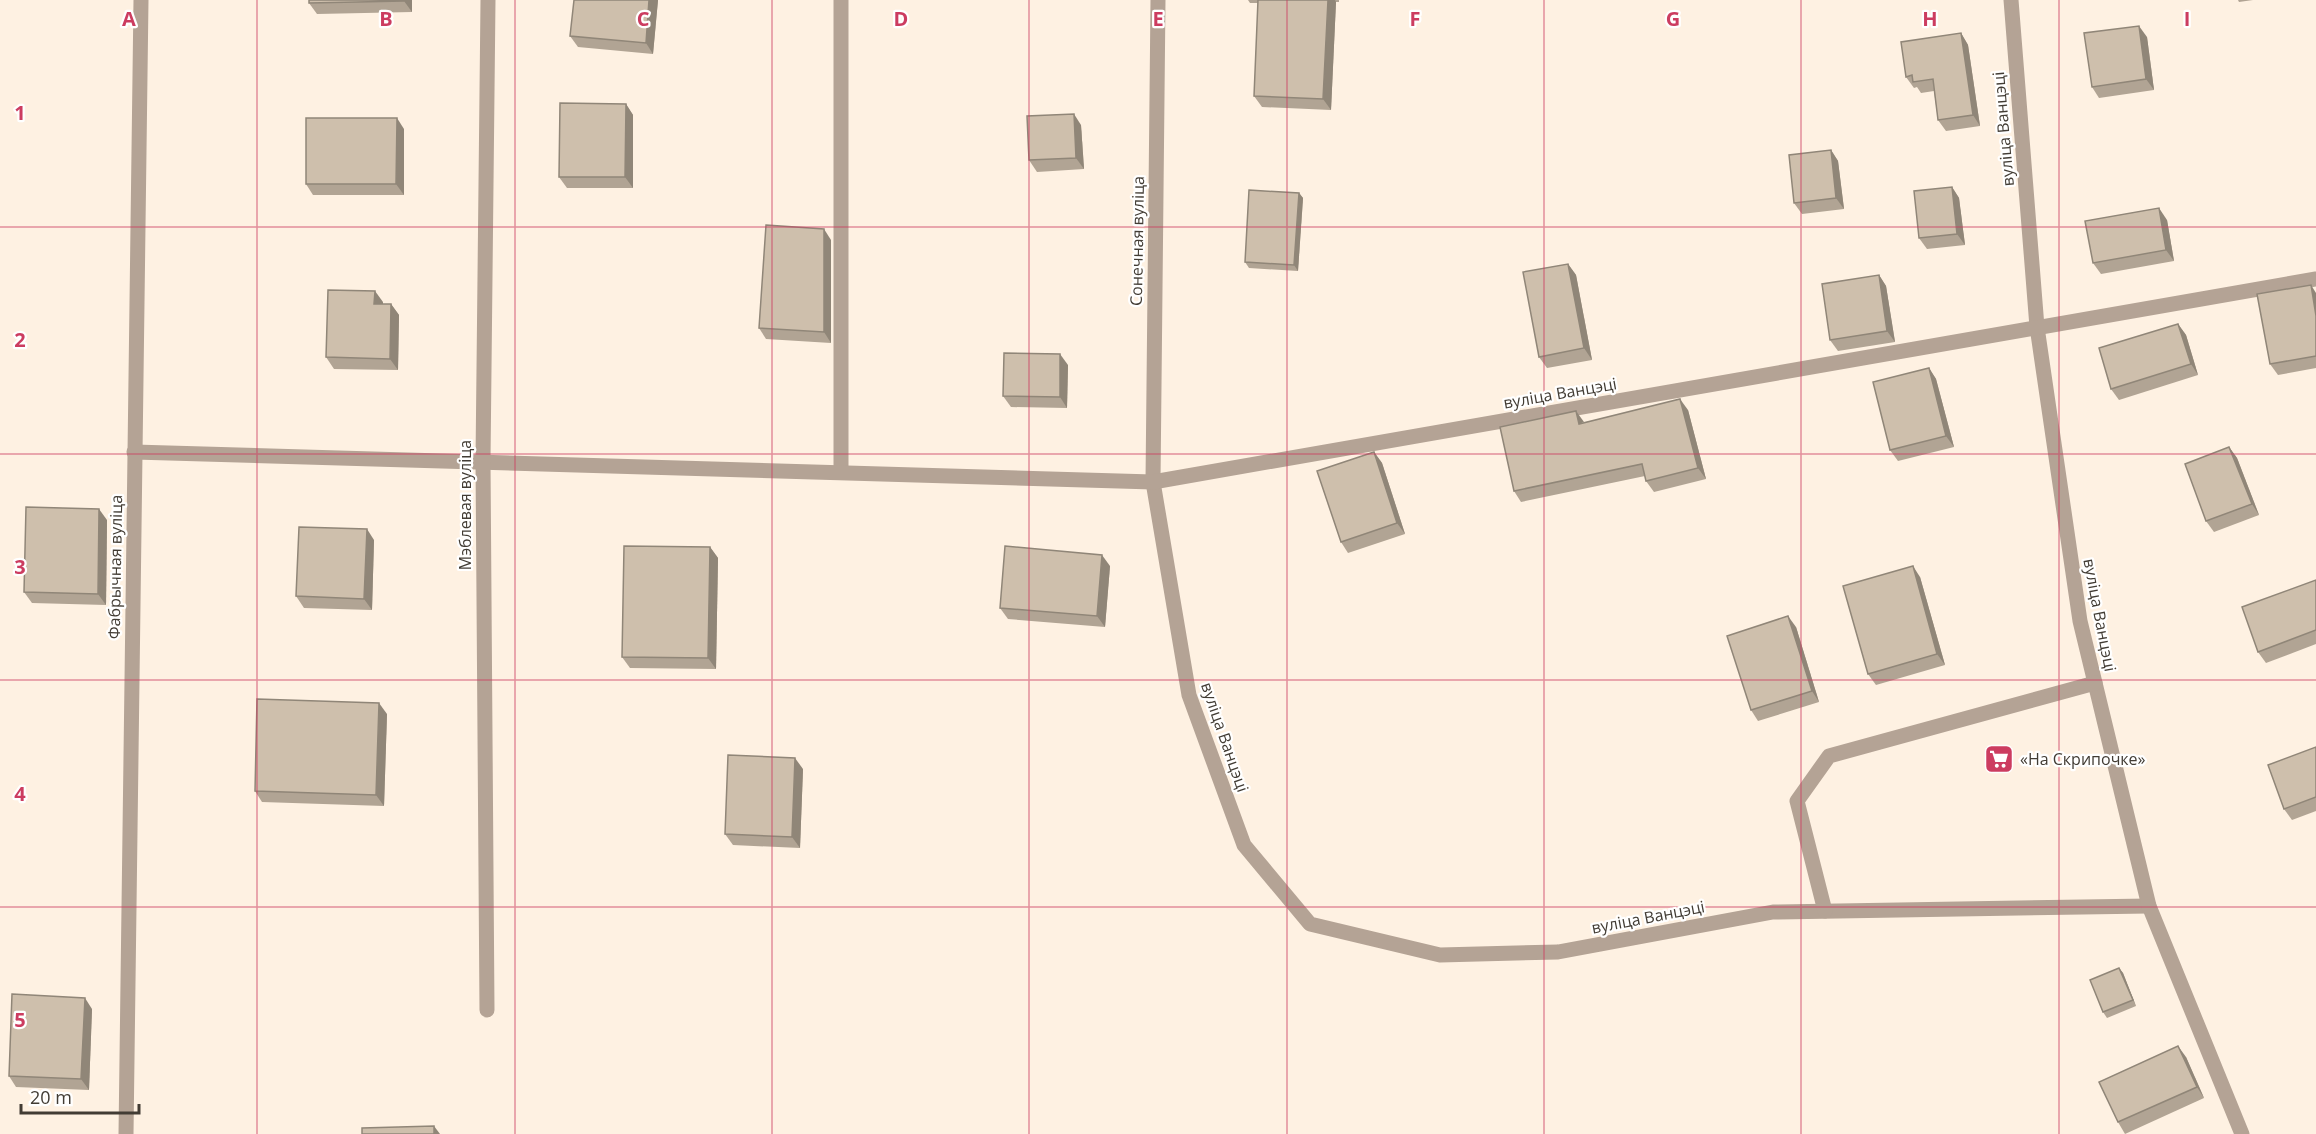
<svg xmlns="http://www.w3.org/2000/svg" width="2316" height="1134" viewBox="0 0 2316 1134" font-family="'Open Sans',sans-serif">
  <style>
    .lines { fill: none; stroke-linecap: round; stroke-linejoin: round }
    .minor { stroke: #b4a395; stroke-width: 15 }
    .wall { fill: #b1a494 }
    .shaded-wall { fill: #908678 }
    .building { fill: #cebfac; stroke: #908678; stroke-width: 1.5 }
    .grid { fill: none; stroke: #cc3c60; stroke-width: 1.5; stroke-opacity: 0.55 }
    .labels { text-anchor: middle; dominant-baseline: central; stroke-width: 4.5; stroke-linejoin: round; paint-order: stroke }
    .street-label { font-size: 16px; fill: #423c34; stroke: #fff }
    .poi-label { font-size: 16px; fill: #423c34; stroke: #fff; text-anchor: start }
    .grid-label { font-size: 20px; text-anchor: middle; font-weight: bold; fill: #cc3c60; stroke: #fff; stroke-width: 4.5; stroke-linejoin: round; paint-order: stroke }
  </style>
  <rect width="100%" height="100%" fill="#fef1e2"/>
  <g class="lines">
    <g class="minor">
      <polyline points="841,0 841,472"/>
      <polyline points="1158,0 1153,482 1189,695 1244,845 1310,924 1440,955 1558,952 1773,912 2149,906"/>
      <polyline points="2011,0 2037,327 2080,621 2149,906 2242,1134"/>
      <polyline points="134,452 1153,482 2316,279"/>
      <polyline points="1825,911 1797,801 1829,756 2095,683"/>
      <polyline points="487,1010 483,461 488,0"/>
      <polyline points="126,1134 141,0"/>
    </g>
  </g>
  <g class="wall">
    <polygon points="309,0 412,0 412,12 317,14 309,3"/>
    <polygon points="658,0 653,54 578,47 570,36"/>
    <polygon points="1248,0 1339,0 1339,2 1336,2 1331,110 1262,107 1254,96 1258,3 1250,3"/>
    <polygon points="2238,0 2253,0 2239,2"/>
    <polygon points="1961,33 1968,45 1980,126 1946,131 1938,120 1934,91 1921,93 1917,87 1914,88 1906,77"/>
    <polygon points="2147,37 2154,90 2099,98 2092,87"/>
    <polygon points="626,104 633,115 633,188 567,188 559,177"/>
    <polygon points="1081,125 1084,169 1037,172 1029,160"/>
    <polygon points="404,129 404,195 313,195 306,184"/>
    <polygon points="1831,150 1838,161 1844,209 1802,214 1794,203"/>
    <polygon points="1952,187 1959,198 1965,245 1927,249 1919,238"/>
    <polygon points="1299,193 1303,198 1298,271 1249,268 1245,262"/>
    <polygon points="2167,220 2174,261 2101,274 2093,263"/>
    <polygon points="831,240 831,343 766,339 759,328"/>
    <polygon points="1568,264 1576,275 1592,360 1547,368 1539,357"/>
    <polygon points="1879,275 1886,286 1895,342 1838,351 1830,340"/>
    <polygon points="2316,293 2316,368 2278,375 2270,364"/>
    <polygon points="383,302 383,304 391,304 399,315 398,370 334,369 326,357"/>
    <polygon points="2178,324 2186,335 2198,375 2119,400 2111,389"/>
    <polygon points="1068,365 1067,408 1011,407 1003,396"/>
    <polygon points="1929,368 1936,379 1954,447 1898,461 1890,450"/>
    <polygon points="1688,410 1706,479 1654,492 1646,481 1645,476 1521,502 1514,491 1584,423"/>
    <polygon points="2229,447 2237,458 2259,515 2214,532 2206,521"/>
    <polygon points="1374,452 1382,463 1405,534 1348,553 1341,542"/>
    <polygon points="107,520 106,605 32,603 24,592"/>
    <polygon points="374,540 372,610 304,608 296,596"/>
    <polygon points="710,547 718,558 716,669 630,668 622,657"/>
    <polygon points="1110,566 1105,627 1008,619 1000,608"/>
    <polygon points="1920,577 1945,665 1876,685 1868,674"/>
    <polygon points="2316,580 2316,644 2266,663 2258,652"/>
    <polygon points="1796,627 1819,702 1758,721 1751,710"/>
    <polygon points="387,714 384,806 262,802 255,791"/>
    <polygon points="2316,747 2316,811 2292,820 2284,809"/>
    <polygon points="803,769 800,848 733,845 725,834"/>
    <polygon points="2119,968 2123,973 2136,1006 2107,1018 2103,1012"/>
    <polygon points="92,1009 89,1090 16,1087 9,1076"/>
    <polygon points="2186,1057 2204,1098 2125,1134 2118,1122"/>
  </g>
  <g class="shaded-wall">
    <polygon points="404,0 412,0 412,12 404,1"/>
    <polygon points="649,0 658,0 653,54 646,43"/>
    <polygon points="1328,0 1335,0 1336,2 1331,110 1323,99"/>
    <polygon points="2139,26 2147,37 2154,90 2146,79"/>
    <polygon points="1961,33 1968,45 1980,126 1973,115"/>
    <polygon points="626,104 633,115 633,188 625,177"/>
    <polygon points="1074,114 1081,125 1084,169 1076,158"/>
    <polygon points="397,118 404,129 404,195 396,184"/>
    <polygon points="1831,150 1838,161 1844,209 1836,198"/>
    <polygon points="1952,187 1959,198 1965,245 1957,234"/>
    <polygon points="1299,193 1303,198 1298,271 1294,265"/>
    <polygon points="2159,208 2167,220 2174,261 2166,250"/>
    <polygon points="824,229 831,240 831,343 824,332"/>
    <polygon points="1568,264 1576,275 1592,360 1584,348"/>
    <polygon points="1879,275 1886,286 1895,342 1887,331"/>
    <polygon points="2311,285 2316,293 2316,316"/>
    <polygon points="375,291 383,302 382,315 374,304"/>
    <polygon points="391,304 399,315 398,370 390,359"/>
    <polygon points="2178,324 2186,335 2198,375 2191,364"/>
    <polygon points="1060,354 1068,365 1067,408 1060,397"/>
    <polygon points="1929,368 1936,379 1954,447 1946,436"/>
    <polygon points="1680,399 1688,410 1706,479 1698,468"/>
    <polygon points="1576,411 1584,422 1579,424"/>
    <polygon points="2229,447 2237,458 2259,515 2252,504"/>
    <polygon points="1374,452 1382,463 1405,534 1397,523"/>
    <polygon points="99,509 107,520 106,605 98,594"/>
    <polygon points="367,529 374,540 372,610 364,599"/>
    <polygon points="710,547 718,558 716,669 708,658"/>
    <polygon points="1102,555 1110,566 1105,627 1097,616"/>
    <polygon points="1913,566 1920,577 1945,665 1937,654"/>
    <polygon points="1788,616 1796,627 1819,702 1812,691"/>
    <polygon points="379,703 387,714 384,806 376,795"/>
    <polygon points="795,758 803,769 800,848 792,837"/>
    <polygon points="2119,968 2123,973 2136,1006 2133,1000"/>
    <polygon points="85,998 92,1009 89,1090 81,1079"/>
    <polygon points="2178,1046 2186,1057 2204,1098 2197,1087"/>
    <polygon points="434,1126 440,1134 434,1134"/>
  </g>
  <g class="building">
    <polygon points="309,0 404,0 404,1 309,3"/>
    <polygon points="574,0 649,0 646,43 570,36"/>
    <polygon points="1258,0 1328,0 1323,99 1254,96"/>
    <polygon points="2139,26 2146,79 2092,87 2084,33"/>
    <polygon points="1961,33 1973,115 1938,120 1933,79 1913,82 1912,75 1906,77 1901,42"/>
    <polygon points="560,103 626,104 625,177 559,177"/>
    <polygon points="1074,114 1076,158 1029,160 1027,116"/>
    <polygon points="306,118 397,118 396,184 306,184"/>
    <polygon points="1831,150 1836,198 1794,203 1789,155"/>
    <polygon points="1952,187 1957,234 1919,238 1914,191"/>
    <polygon points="1249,190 1299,193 1294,265 1245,262"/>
    <polygon points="2159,208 2166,250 2093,263 2085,221"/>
    <polygon points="766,225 824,229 824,332 759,328"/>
    <polygon points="1568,264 1584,348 1539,357 1523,272"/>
    <polygon points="1879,275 1887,331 1830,340 1822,284"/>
    <polygon points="2311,285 2316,316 2316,356 2270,364 2257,294"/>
    <polygon points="328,290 375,291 374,304 391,304 390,359 326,357"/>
    <polygon points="2178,324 2191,364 2111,389 2099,348"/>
    <polygon points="1004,353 1060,354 1060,397 1003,396"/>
    <polygon points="1929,368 1946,436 1890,450 1873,382"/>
    <polygon points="1680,399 1698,468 1646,481 1642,464 1514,491 1500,427 1576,411 1579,424"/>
    <polygon points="2229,447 2252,504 2206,521 2185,464"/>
    <polygon points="1374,452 1397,523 1341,542 1317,471"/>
    <polygon points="26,507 99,509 98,594 24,592"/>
    <polygon points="299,527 367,529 364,599 296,596"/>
    <polygon points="624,546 710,547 708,658 622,657"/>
    <polygon points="1005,546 1102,555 1097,616 1000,608"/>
    <polygon points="1913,566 1937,654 1868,674 1843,586"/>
    <polygon points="2316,580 2316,630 2258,652 2242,607"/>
    <polygon points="1788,616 1812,691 1751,710 1727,636"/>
    <polygon points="257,699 379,703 376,795 255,791"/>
    <polygon points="2316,747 2316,797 2284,809 2268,765"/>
    <polygon points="728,755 795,758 792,837 725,834"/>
    <polygon points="2119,968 2133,1000 2103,1012 2090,980"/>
    <polygon points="12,994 85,998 81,1079 9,1076"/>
    <polygon points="2178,1046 2197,1087 2118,1122 2099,1082"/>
    <polygon points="434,1126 434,1134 362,1134 362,1128"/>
  </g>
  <path class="grid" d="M257,0V1134M515,0V1134M772,0V1134M1029,0V1134M1287,0V1134M1544,0V1134M1801,0V1134M2059,0V1134M0,227H2316M0,454H2316M0,680H2316M0,907H2316"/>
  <defs>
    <g id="supermarket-square" transform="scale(1.5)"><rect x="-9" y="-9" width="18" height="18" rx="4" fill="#cc3c60" stroke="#fff"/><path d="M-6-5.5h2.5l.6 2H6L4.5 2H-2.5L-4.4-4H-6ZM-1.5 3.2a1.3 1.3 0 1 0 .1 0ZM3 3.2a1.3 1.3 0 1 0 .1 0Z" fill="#fff"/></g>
  </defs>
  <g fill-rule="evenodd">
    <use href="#supermarket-square" x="1999" y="759"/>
  </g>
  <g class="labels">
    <g class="street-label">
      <text transform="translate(2003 129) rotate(-95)">вуліца Ванцэці</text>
      <text transform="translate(1137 241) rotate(-89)">Сонечная вуліца</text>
      <text transform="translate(1560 393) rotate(-10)">вуліца Ванцэці</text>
      <text transform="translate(465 505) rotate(-90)">Мэблевая вуліца</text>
      <text transform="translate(115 567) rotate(-89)">Фабрычная вуліца</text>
      <text transform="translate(2100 615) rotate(79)">вуліца Ванцэці</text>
      <text transform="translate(1225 737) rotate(71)">вуліца Ванцэці</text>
      <text transform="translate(1648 917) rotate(-11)">вуліца Ванцэці</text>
    </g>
    <g class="poi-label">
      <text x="2020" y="759">«На Скрипочке»</text>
    </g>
  </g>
  <g class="grid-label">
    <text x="129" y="26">A</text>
    <text x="386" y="26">B</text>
    <text x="643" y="26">C</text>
    <text x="901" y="26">D</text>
    <text x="1158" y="26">E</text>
    <text x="1415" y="26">F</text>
    <text x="1673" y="26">G</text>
    <text x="1930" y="26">H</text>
    <text x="2187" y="26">I</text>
    <text x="20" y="120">1</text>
    <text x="20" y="347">2</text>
    <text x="20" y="574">3</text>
    <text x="20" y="801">4</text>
    <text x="20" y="1027">5</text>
  </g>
  <path d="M21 1104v9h118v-9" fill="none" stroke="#423c34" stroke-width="3"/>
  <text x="30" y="1104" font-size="18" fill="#423c34" stroke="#ffffff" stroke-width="4.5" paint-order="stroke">20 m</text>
</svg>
